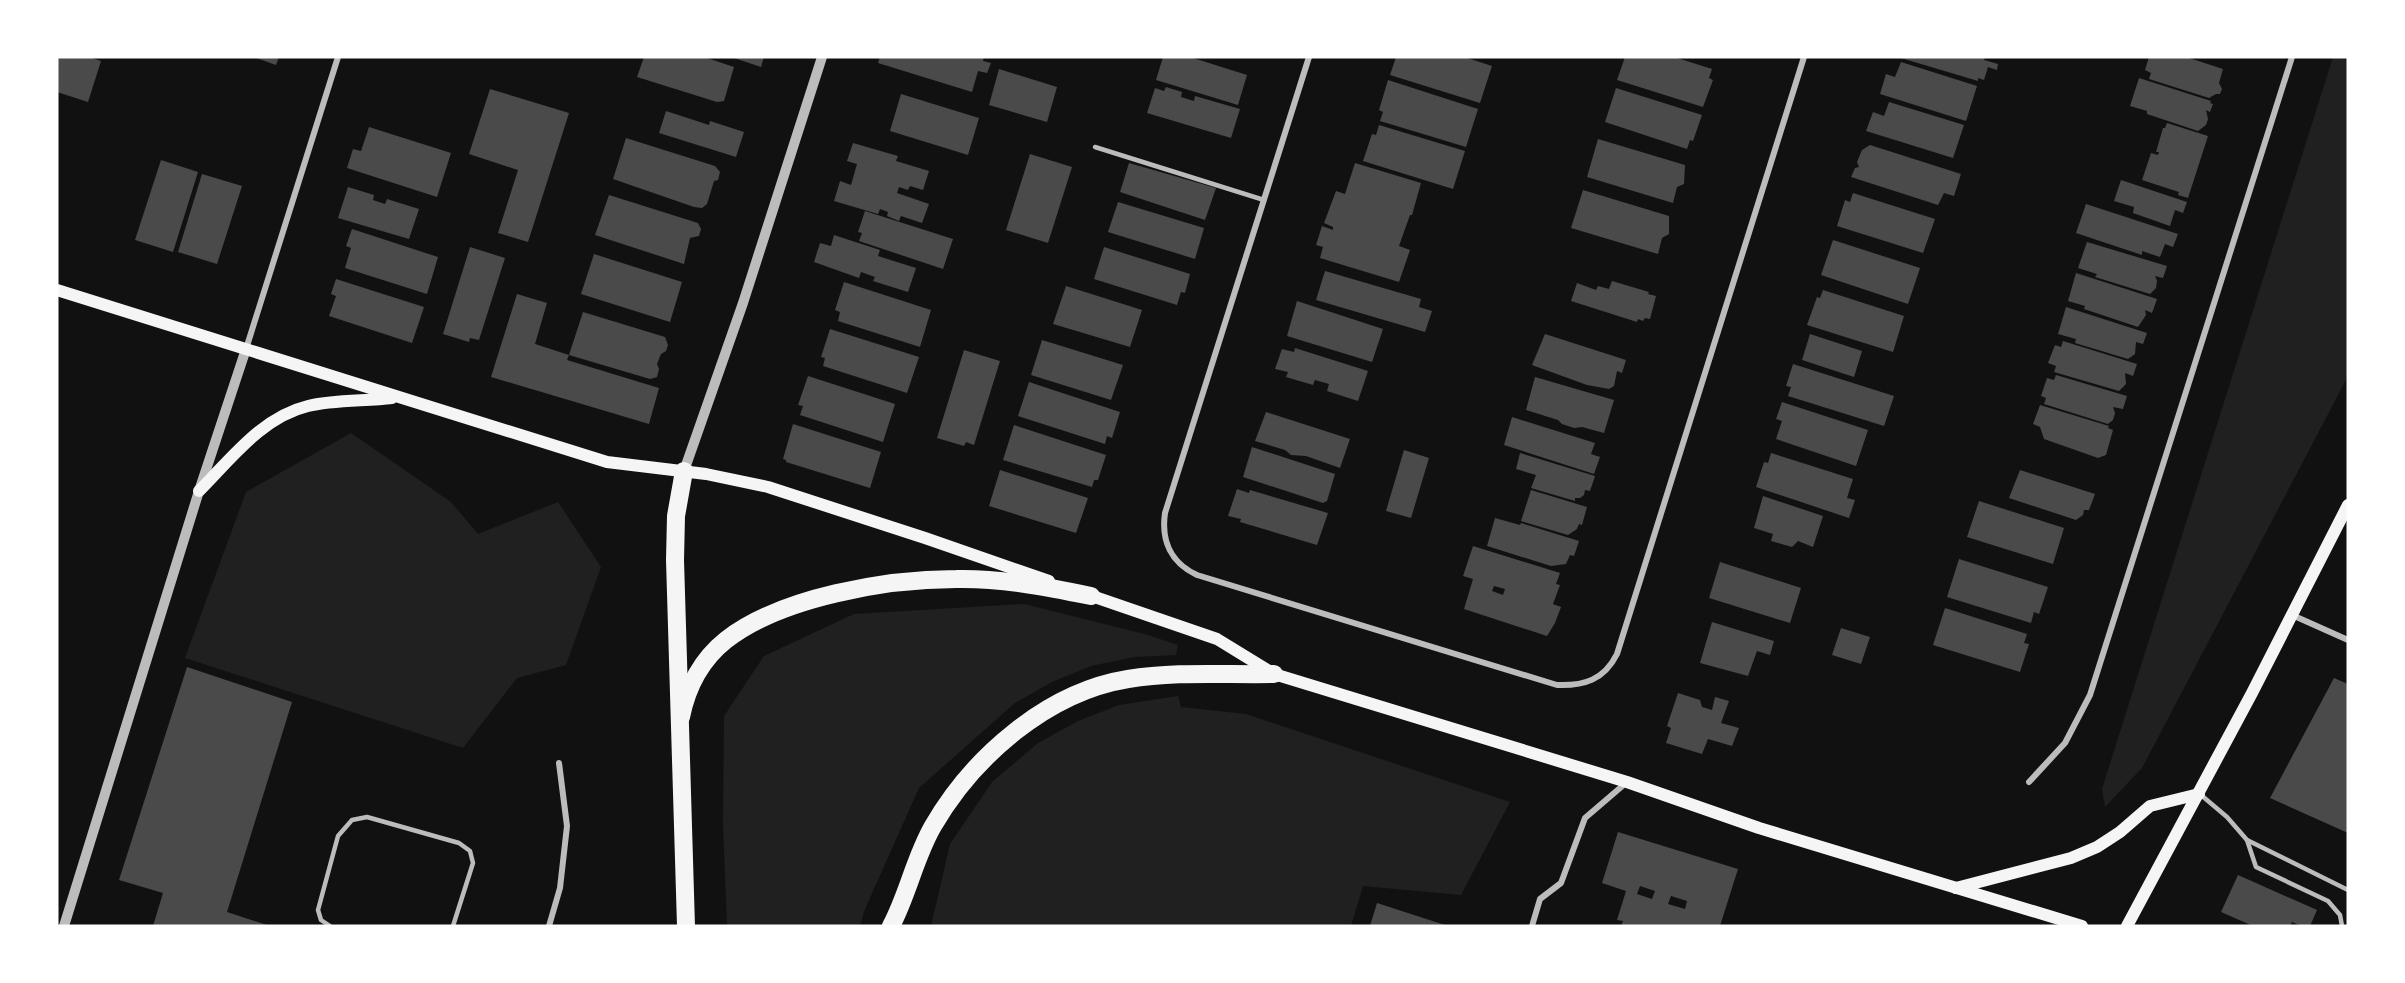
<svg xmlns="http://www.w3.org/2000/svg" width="2405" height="983" viewBox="0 0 2405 983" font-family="Raleway,sans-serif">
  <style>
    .green { fill: #202020 }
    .building { fill: #4a4a4a; fill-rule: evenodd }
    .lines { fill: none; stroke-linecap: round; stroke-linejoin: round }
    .service { stroke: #bcbcbc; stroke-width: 4.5 }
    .minor { stroke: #bcbcbc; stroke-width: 6 }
    .tertiary { stroke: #bcbcbc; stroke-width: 10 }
    .secondary { stroke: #f5f5f5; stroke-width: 12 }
    .motorway { stroke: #f5f5f5; stroke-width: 18 }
  </style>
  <rect width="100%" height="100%" fill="#111"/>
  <g class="green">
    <polygon points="2333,57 2348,57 2348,376 2142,768 2105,807 2102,789"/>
    <polygon points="351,433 451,502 478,534 558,502 601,567 566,665 517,678 463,748 185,658 246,492"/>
    <polygon points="1024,604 1148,635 1178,645 1176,655 1134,657 1091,666 1052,682 1015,703 919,788 865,909 860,926 727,926 723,824 724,716 764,656 854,614"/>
    <polygon points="1178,696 1181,707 1246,714 1510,802 1461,895 1363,886 1351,926 931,926 950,844 992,782 1038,743 1078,721 1119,705"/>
  </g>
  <g class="building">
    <polygon points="57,57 89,57 101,61 88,102 57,92"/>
    <polygon points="253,57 279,57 276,65"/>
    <polygon points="644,57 704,57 734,67 724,101 717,102 637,77"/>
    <polygon points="731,57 764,57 761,67"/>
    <polygon points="880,57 984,57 983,61 991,63 987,73 978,71 972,92 878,63"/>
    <polygon points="1163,57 1190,57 1247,75 1238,105 1156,80"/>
    <polygon points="1396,57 1464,57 1492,66 1480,103 1390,75"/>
    <polygon points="1625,57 1674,57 1712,69 1709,78 1713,80 1703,107 1617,80"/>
    <polygon points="1985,57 1984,60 1998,64 1997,70 1988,67 1984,80 1978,78 1978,81 1901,58"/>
    <polygon points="2149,57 2186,57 2223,69 2219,83 2222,89 2220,94 2216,94 2209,98 2149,79 2151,73 2145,70"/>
    <polygon points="1901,62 1977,86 1966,121 1880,94 1886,74 1895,77"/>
    <polygon points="999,69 1057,87 1047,122 989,105"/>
    <polygon points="2139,78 2211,101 2210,103 2213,104 2210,112 2206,110 2208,119 2206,125 2198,131 2147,114 2147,111 2130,106"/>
    <polygon points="1388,80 1478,109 1466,147 1380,121 1383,112 1379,110"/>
    <polygon points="1166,87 1182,92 1181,97 1194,101 1195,96 1240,109 1231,138 1147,113 1155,88 1164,91"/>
    <polygon points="1616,88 1702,115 1693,141 1690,140 1687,149 1605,122"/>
    <polygon points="490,89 569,113 528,242 498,233 518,170 469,154"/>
    <polygon points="901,94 979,118 968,155 890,131"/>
    <polygon points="1889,102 1964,125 1953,158 1866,131 1873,112 1884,116"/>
    <polygon points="666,111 709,125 710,121 744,132 736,157 659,133"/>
    <polygon points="2167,123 2208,136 2188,198 2178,195 2179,192 2142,180 2151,153 2158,155 2159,152 2156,152 2163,128 2165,128"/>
    <polygon points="1379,125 1465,151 1453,189 1363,161 1372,134 1376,135"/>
    <polygon points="369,127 451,153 437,197 347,168 353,149 361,151"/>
    <polygon points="626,138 715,166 720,172 718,180 714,181 707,204 702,208 694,207 613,179"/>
    <polygon points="1598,139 1685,165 1684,184 1677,187 1673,203 1587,177"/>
    <polygon points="853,143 898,156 896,161 929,171 923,190 910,186 908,190 899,187 897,193 929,204 922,223 901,216 899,221 887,216 888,212 880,209 878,214 834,201 840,181 851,185 857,164 847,161"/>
    <polygon points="1870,145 1961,174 1954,196 1944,193 1938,205 1851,177 1855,168 1859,167 1857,162 1862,150"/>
    <polygon points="1030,154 1072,167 1048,243 1006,230"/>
    <polygon points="161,160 198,172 173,252 135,240"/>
    <polygon points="1129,163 1216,188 1205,220 1120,192"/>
    <polygon points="1355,163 1421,183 1412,215 1410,215 1399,246 1410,250 1399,282 1320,258 1323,247 1316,245 1322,226 1333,230 1333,227 1324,223 1336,191 1345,194"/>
    <polygon points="202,174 242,186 217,264 178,252"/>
    <polygon points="2121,180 2187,202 2183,213 2175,210 2170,226 2133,213 2134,207 2114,201"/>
    <polygon points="348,187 374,195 373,200 385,204 387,199 419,209 409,239 338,218"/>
    <polygon points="1583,190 1669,216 1669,234 1662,238 1658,254 1571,228"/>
    <polygon points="1853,193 1935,219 1923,253 1837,226 1845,200 1850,202"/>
    <polygon points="609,195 698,223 701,229 699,236 690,238 684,264 595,235"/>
    <polygon points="1118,202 1204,228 1195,259 1108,232"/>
    <polygon points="2086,204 2178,234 2173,247 2165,244 2160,257 2142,251 2142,255 2076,233"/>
    <polygon points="865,211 953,239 943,269 859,241 862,233 858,232"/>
    <polygon points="352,229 438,257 427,294 345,268 351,248 346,246"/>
    <polygon points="834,235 880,250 878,256 916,268 908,292 873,281 875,277 861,272 859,278 814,262 820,243 831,246"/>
    <polygon points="1833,240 1920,268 1908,304 1821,275"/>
    <polygon points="2087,242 2167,266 2163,278 2155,276 2157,281 2156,288 2150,294 2095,277 2097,274 2078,268"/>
    <polygon points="470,247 505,258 479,340 470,338 469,342 443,334"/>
    <polygon points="1104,247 1190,274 1185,293 1181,292 1177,305 1094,279"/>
    <polygon points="594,254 682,282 670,322 581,294"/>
    <polygon points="1325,271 1421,299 1419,307 1432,311 1425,332 1316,300"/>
    <polygon points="2076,273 2157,299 2152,313 2145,310 2146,315 2138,327 2084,309 2085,306 2068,301"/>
    <polygon points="336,279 424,307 412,343 329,316 336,296 331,294"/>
    <polygon points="1612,281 1649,292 1648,294 1656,296 1650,319 1645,318 1643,321 1638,319 1637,322 1571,301 1577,283 1596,290 1598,286 1609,289"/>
    <polygon points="844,282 931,310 920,347 838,321 840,312 835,310"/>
    <polygon points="1066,286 1142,310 1130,347 1053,324"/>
    <polygon points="1823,290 1904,316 1893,352 1807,325 1817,297 1820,298"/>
    <polygon points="517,294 547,303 535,344 569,355 567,360 659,388 649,424 491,377"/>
    <polygon points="1297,301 1383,329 1372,362 1287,336"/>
    <polygon points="2066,307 2147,333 2143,344 2136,342 2135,354 2128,359 2075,343 2076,339 2058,334"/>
    <polygon points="583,312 665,337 668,345 666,351 661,354 657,364 659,369 657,377 650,379 569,355"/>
    <polygon points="830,329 919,357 907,393 823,366 825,358 821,357"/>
    <polygon points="1545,334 1626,360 1622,373 1617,371 1614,386 1609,389 1587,385 1532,365"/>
    <polygon points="1810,334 1862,351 1854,377 1802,360"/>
    <polygon points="1042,340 1123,365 1111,400 1031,375"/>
    <polygon points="2063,341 2137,364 2133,376 2125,373 2126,384 2119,391 2054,372 2056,366 2048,363 2055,345 2061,347"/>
    <polygon points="1295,348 1368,371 1358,401 1327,391 1329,384 1315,380 1313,385 1286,377 1288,372 1275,369 1282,349 1294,352"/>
    <polygon points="964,350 1000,361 974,445 966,442 964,446 937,438"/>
    <polygon points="1793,364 1894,396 1884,426 1788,396 1791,387 1786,386"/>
    <polygon points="2056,375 2127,396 2123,409 2113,407 2115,413 2113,420 2108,424 2044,404 2046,398 2041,396 2047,378 2054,380"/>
    <polygon points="808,376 895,404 883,442 800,415 803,406 798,405"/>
    <polygon points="1535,377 1614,400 1604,433 1582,427 1574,428 1562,424 1558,420 1526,410"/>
    <polygon points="1029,382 1120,412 1112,438 1107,436 1105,444 1018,416"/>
    <polygon points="1782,402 1868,430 1856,466 1776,439 1782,421 1776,419"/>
    <polygon points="2040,405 2109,426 2108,428 2113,430 2106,455 2098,458 2044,439 2040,427 2033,424"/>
    <polygon points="1266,412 1350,439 1340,468 1306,456 1291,455 1285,450 1255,441"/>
    <polygon points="1512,417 1595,443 1591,454 1600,457 1594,474 1504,445"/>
    <polygon points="793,424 881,452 870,488 786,462 786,460 783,459"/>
    <polygon points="1014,425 1106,455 1098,480 1094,480 1092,487 1003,460"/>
    <polygon points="1252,447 1335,474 1327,501 1323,503 1243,477"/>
    <polygon points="1404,450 1429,458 1411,518 1386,511"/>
    <polygon points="1520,453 1595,476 1590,491 1585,490 1584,495 1580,498 1575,498 1575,501 1531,488 1536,475 1516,469"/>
    <polygon points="1771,453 1853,479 1847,498 1855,500 1849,518 1756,487 1764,462 1768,463"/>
    <polygon points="1000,470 1088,498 1076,533 989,506"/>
    <polygon points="2020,470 2095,494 2089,510 2084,510 2083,515 2076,520 2009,498"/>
    <polygon points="1237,489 1249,493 1250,490 1328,513 1317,545 1240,522 1241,519 1228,516"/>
    <polygon points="1531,490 1587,507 1582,525 1579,524 1577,529 1568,535 1521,521"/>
    <polygon points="1763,496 1823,516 1813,547 1798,541 1792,547 1771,541 1773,534 1754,528"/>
    <polygon points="1979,501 2064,528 2053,564 1967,537"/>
    <polygon points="1495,518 1520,525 1521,523 1579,541 1574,556 1570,555 1566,564 1551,566 1487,546"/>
    <path d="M1473,546L1560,573L1556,584L1560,585L1553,604L1561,607L1555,623L1547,636L1464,609L1473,579L1463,576ZM1494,586L1505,589L1503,595L1492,591Z"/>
    <polygon points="1959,559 2048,587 2039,614 2034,612 2031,623 1947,597"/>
    <polygon points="1720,562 1801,588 1790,623 1709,598"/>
    <polygon points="1945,608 2027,634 2024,643 2029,644 2020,672 1933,645"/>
    <polygon points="1712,622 1774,641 1770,655 1757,651 1748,676 1700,663"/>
    <polygon points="1841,628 1870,637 1861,664 1832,655"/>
    <polygon points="187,667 292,702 227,912 270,926 153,926 163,893 119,880"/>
    <polygon points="2334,678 2348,684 2348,833 2270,798"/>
    <polygon points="1678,693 1700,700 1702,707 1712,710 1715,697 1729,701 1721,723 1739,728 1732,746 1708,739 1702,754 1666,743 1671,728 1667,726"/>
    <path d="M1618,832L1738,869L1720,926H1621L1623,921L1617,920L1626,891L1602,883ZM1640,886L1655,891L1652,899L1637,894ZM1671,896L1687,901L1685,909L1668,904Z"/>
    <polygon points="2238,875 2317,910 2310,926 2302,926 2292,922 2290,926 2253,926 2221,912"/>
    <polygon points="1377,903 1448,926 1370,926"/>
  </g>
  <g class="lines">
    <g class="service">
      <polyline points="1095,147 1264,200"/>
      <polyline points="2201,795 2227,817 2247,840 2348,890"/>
      <polyline points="2247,840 2256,867 2328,901 2340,915 2342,926"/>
      <polyline points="330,926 321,920 318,910 338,836 352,820 367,817 459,843 470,851 473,863 453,926"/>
    </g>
    <g class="minor">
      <path d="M1309,57L1165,513C1161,541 1171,563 1197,575L1557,685C1584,686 1604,680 1617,654L1804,57"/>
      <polyline points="246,349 338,57"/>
      <polyline points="2292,615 2348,640"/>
      <polyline points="2029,782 2065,743 2090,695 2292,57"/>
      <polyline points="549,926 560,888 567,826 559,763"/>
      <polyline points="1532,926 1540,899 1561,883 1585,818 1627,782"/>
    </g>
    <g class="tertiary">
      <polyline points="684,471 743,303 822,57"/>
      <polyline points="64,926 199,491 246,349"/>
    </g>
    <g class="secondary">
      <polyline points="57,290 607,462 706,474 768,487 925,538 1049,581"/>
      <path d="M199,491C231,459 262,417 308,406C331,400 366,401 392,398"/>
      <polyline points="1086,594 1217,639 1274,674 1627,782 1759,828 2082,926"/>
      <polyline points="1956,888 2071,858 2097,847 2120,832 2150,806 2199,794"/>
      <polyline points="2127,926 2252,693 2348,505"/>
    </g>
    <g class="motorway">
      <polyline points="684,471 676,516 675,560 686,926"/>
      <path d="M681,717C687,687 702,659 726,640C781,597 887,579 956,579C1001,578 1047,587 1091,596"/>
      <path d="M891,926C908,894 915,857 933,826C973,757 1047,692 1128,679C1176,671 1225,675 1274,674"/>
    </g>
  </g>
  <rect width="2405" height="983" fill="none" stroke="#ffffff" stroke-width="117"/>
</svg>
